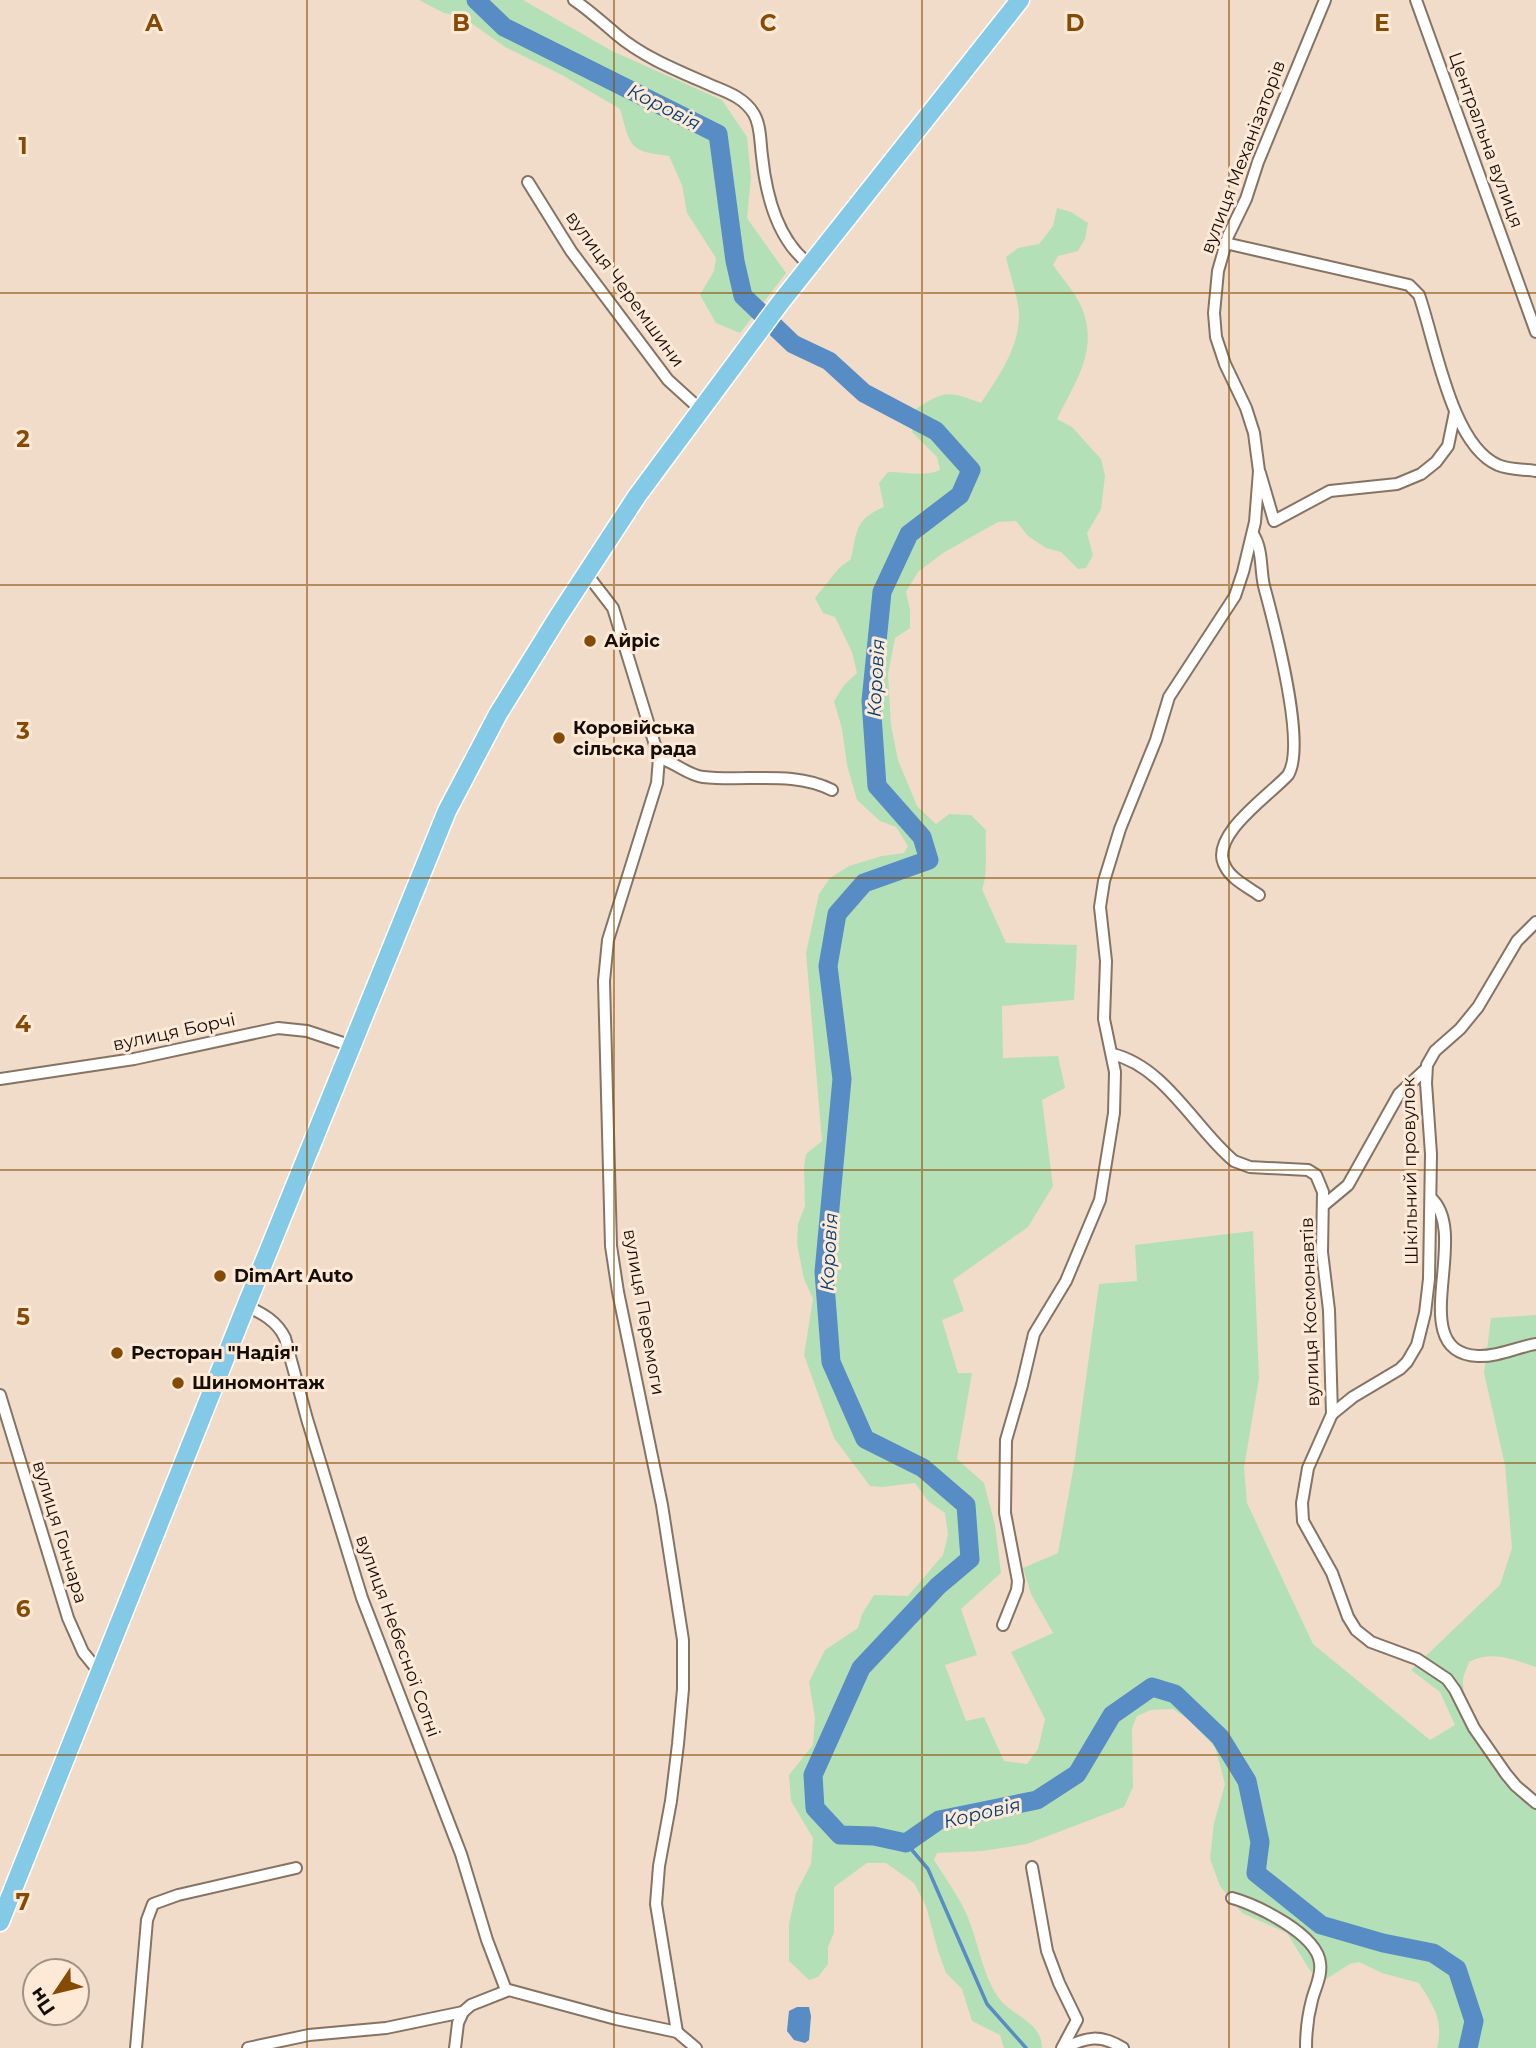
<svg xmlns="http://www.w3.org/2000/svg" width="1536" height="2048" viewBox="0 0 1536 2048" font-family="Montserrat,sans-serif">
  <style>
    .green { fill: #b4e0b7 }
    .water { fill: #578cc4 }
    .lines { fill: none; stroke-linecap: round; stroke-linejoin: round }
    .stream { stroke: #578cc4; stroke-width: 3.5 }
    .river { stroke: #578cc4; stroke-width: 19 }
    .street-casing { stroke: #867363; stroke-width: 14 }
    .primary-casing { stroke: #fff; stroke-width: 21 }
    .street { stroke: #fff; stroke-width: 10 }
    .primary { stroke: #84cae7; stroke-width: 18 }
    .grid { fill: none; stroke: #854a03; stroke-width: 2; stroke-opacity: 0.55 }
    .poi-dot { fill: #854a03; stroke: #fee9d7; stroke-width: 2.5 }
    .labels { text-anchor: middle; dominant-baseline: central; stroke-width: 6; stroke-linejoin: round; paint-order: stroke }
    .street-label { font-size: 18px; fill: #150e08; stroke: #fee9d7 }
    .poi-label { font-size: 18px; font-weight: bold; fill: #150e08; stroke: #fee9d7; text-anchor: start }
    .water-label { font-size: 19px; font-style: italic; fill: #003e72; stroke: #fee9d7 }
    .grid-label { font-size: 23px; text-anchor: middle; font-weight: bold; fill: #854a03; stroke: #fee9d7; stroke-width: 6; stroke-linejoin: round; paint-order: stroke }
  </style>
  <rect width="100%" height="100%" fill="#f1dcca"/>
  <g class="green">
    <path d="M419,0H523L612,51L722,100L747,137L751,177L747,218L786,273L740,333L716,323L700,295L714,271L716,258L687,213L682,185L669,156C628,151 631,147 620,109L562,75L505,47L464,18L444,13Z"/>
    <path d="M1057,208L1071,212L1088,223L1085,239L1078,251L1058,256L1053,265C1062,278 1074,291 1081,306C1100,349 1075,382 1057,419L1072,427L1101,459L1105,476L1101,509L1087,533L1093,555L1086,568L1078,569L1061,552L1046,548L1028,536L1016,521L998,522L943,553L918,572L906,592L910,610V628L895,638L888,674L891,725L898,760L917,806L936,824L949,814L971,815L986,830C985,845 988,877 982,889L1006,943L1077,945L1074,1000L1002,1006L1003,1058L1058,1056L1065,1088L1042,1100L1053,1186L1028,1227L953,1280L964,1311L942,1320L958,1373H972L957,1459L984,1483L995,1525L1001,1573L961,1609L977,1655L945,1665L966,1721L984,1717L1004,1761L1027,1764L1038,1749L1045,1719L1011,1652L1053,1633L1031,1594L1023,1568L1058,1553L1074,1465L1099,1284L1137,1281L1135,1245L1253,1231L1259,1378L1244,1468L1247,1503L1313,1644L1430,1740L1455,1725L1440,1692L1411,1670L1500,1585L1512,1548L1505,1465L1484,1373L1491,1318L1536,1315V1667C1512,1659 1492,1650 1469,1662C1467,1669 1462,1677 1463,1683C1465,1729 1507,1766 1536,1798V2048H1437C1444,2019 1433,2006 1419,1983L1382,1973L1359,1962L1350,1964L1326,1979L1311,1972L1287,1933L1242,1913L1220,1886L1210,1859L1214,1823L1225,1784L1215,1747L1188,1719L1173,1709L1151,1710L1137,1716L1132,1728L1133,1787L1124,1807L1027,1844L982,1851L937,1853L934,1860C947,1881 964,1903 971,1926C980,1950 983,1975 998,1997C1011,2016 1042,2021 1042,2048H1004L1000,2035L972,2021L962,1989L946,1973L938,1951L926,1906L914,1883L886,1863H867L834,1887V1933L828,1947V1964L818,1977L809,1980L789,1961V1924L796,1893L811,1864L813,1838L791,1801L789,1775L813,1745L815,1718L809,1682L825,1650L858,1628L862,1614L874,1595L908,1596L943,1555L948,1535L945,1513L928,1501L915,1483L882,1487L870,1486L834,1438L804,1355L813,1299L804,1279L797,1244L798,1224L805,1206L804,1167L806,1154L822,1141L806,953L819,894L830,878L849,866L882,856L904,853L908,846L896,827L880,821L857,800L847,765L842,729L834,701L844,685L857,673L852,652L835,617L823,613L815,598L839,568L851,559C857,531 855,519 884,507L879,483L888,472C906,472 924,477 940,470L937,457L912,432L916,409C945,390 948,391 981,403C998,377 1018,350 1019,317C1019,299 1010,276 1006,257L1018,248L1039,244L1053,226Z"/>
  </g>
  <polygon class="water" points="797,2007 809,2007 811,2016 809,2040 805,2043 794,2040 787,2031 789,2011"/>
  <g class="lines">
    <polyline class="stream" points="906,1843 928,1869 987,2004 1026,2048"/>
    <polyline class="river" points="476,0 504,27 718,134 735,261 743,296 793,344 829,361 864,393 936,431 971,470 960,495 909,534 882,592 871,701 877,786 922,837 929,860 864,883 837,914 828,966 842,1079 824,1272 831,1362 865,1439 923,1468 966,1505 970,1559 938,1586 861,1668 813,1775 815,1808 840,1835 874,1836 906,1843 939,1820 1037,1800 1077,1774 1112,1715 1152,1687 1175,1694 1220,1737 1247,1781 1260,1842 1256,1873 1321,1925 1383,1943 1433,1953 1457,1969 1474,2021 1468,2048"/>
    <g class="street-casing">
      <g id="street">
        <path d="M574,0C590,11 602,22 616,34C644,58 681,72 715,87C730,93 745,99 754,114C761,126 760,142 762,156C766,195 777,240 810,265"/>
        <polyline points="1416,0 1536,332"/>
        <polyline points="528,182 571,251 668,380 701,410"/>
        <path d="M1225,243L1409,285L1419,295C1435,340 1451,445 1498,465C1509,470 1524,469 1536,471"/>
        <polyline points="1260,473 1274,521 1330,491 1397,484 1421,474 1436,462 1448,446 1455,412"/>
        <path d="M1253,534C1263,550 1260,568 1264,586C1274,623 1307,745 1288,775C1270,795 1208,836 1225,866C1231,879 1248,887 1259,895"/>
        <polyline points="586,573 613,608 659,758 657,783 608,940 604,981 611,1246 618,1292 662,1505 683,1640 683,1689 678,1744 671,1801 659,1866 656,1904 677,2032"/>
        <path d="M659,758C675,762 687,775 703,777C746,782 793,770 832,790"/>
        <path d="M1112,1054C1165,1066 1196,1130 1234,1161L1250,1167L1308,1170L1316,1175L1323,1192L1322,1252L1329,1310L1332,1414L1308,1468L1302,1503L1303,1521L1332,1573L1348,1617L1356,1630L1371,1642L1417,1659L1447,1679L1455,1690L1474,1728L1506,1774L1516,1786L1536,1803"/>
        <polyline points="0,1079 134,1059 278,1028 307,1031 352,1046"/>
        <path d="M1431,1198C1472,1235 1403,1352 1478,1356C1498,1357 1517,1347 1536,1344"/>
        <polyline points="1324,1205 1348,1185 1399,1094 1426,1069"/>
        <path d="M246,1306C262,1313 277,1321 285,1338L307,1419L362,1598L461,1854L487,1940L506,1990"/>
        <polyline points="0,1395 68,1618 83,1652 100,1673"/>
        <polyline points="1332,1414 1353,1397 1400,1369 1407,1362 1417,1345 1425,1313 1429,1279 1431,1154 1426,1083 1427,1065 1435,1051 1460,1029 1478,1007 1517,941 1536,922"/>
        <polyline points="1003,1625 1017,1590 1018,1581 1005,1513 1006,1440 1022,1385 1034,1334 1066,1281 1100,1200 1114,1113 1115,1072 1104,1019 1106,961 1100,907 1104,881 1120,829 1156,740 1169,697 1235,596 1243,572 1255,522 1259,471 1254,433 1246,408 1225,364 1216,337 1214,313 1218,271 1228,236 1246,199 1258,162 1325,0"/>
        <polyline points="1032,1867 1047,1951 1059,1983 1077,2020 1062,2048"/>
        <path d="M1232,1898C1257,1905 1317,1934 1320,1963C1322,1976 1315,1988 1312,2000C1308,2015 1306,2033 1306,2048"/>
        <polyline points="136,2048 147,1920 153,1904 178,1895 296,1868"/>
        <polyline points="248,2048 309,2035 386,2028 463,2012"/>
        <polyline points="455,2048 458,2023 463,2012 471,2005 509,1990 616,2019 677,2032 696,2048"/>
        <path d="M1064,2048C1087,2037 1100,2034 1123,2048"/>
      </g>
    </g>
    <g class="primary-casing">
      <polyline id="primary" points="0,1922 246,1306 447,811 498,714 558,617 637,496 780,303 1020,0"/>
    </g>
    <use href="#street" class="street"/>
    <use href="#primary" class="primary"/>
  </g>
  <path class="grid" d="M307,0V2048M614,0V2048M922,0V2048M1229,0V2048M0,293H1536M0,585H1536M0,878H1536M0,1170H1536M0,1463H1536M0,1755H1536"/>
  <g class="poi-dot">
    <circle cx="590" cy="641" r="7"/>
    <circle cx="559" cy="738" r="7"/>
    <circle cx="220" cy="1276" r="7"/>
    <circle cx="117" cy="1353" r="7"/>
    <circle cx="178" cy="1383" r="7"/>
  </g>
  <g class="labels">
    <g class="street-label">
      <text transform="translate(1486 140) rotate(70)">Центральна вулиця</text>
      <text transform="translate(1243 157) rotate(-69)">вулиця Механізаторів</text>
      <text transform="translate(625 289) rotate(54)">вулиця Черемшини</text>
      <text transform="translate(174 1032) rotate(-12)">вулиця Борчі</text>
      <text transform="translate(1410 1171) rotate(-91)">Шкільний провулок</text>
      <text transform="translate(644 1312) rotate(80)">вулиця Перемоги</text>
      <text transform="translate(1310 1312) rotate(-92)">вулиця Космонавтів</text>
      <text transform="translate(60 1532) rotate(73)">вулиця Гончара</text>
      <text transform="translate(398 1636) rotate(70)">вулиця Небесної Сотні</text>
    </g>
    <g class="poi-label">
      <text x="604" y="641">Айріс</text>
      <text x="573" y="728">Коровійська<tspan x="573" dy="21">сільска рада</tspan></text>
      <text x="234" y="1276">DimArt Auto</text>
      <text x="131" y="1353">Ресторан "Надія"</text>
      <text x="192" y="1383">Шиномонтаж</text>
    </g>
    <g class="water-label">
      <text transform="translate(664 107) rotate(27)">Коровія</text>
      <text transform="translate(876 678) rotate(-87)">Коровія</text>
      <text transform="translate(829 1252) rotate(-87)">Коровія</text>
      <text transform="translate(982 1813) rotate(-13)">Коровія</text>
    </g>
  </g>
  <g class="grid-label">
    <text x="154" y="31">A</text>
    <text x="461" y="31">B</text>
    <text x="768" y="31">C</text>
    <text x="1075" y="31">D</text>
    <text x="1382" y="31">E</text>
    <text x="23" y="154">1</text>
    <text x="23" y="447">2</text>
    <text x="23" y="739">3</text>
    <text x="23" y="1032">4</text>
    <text x="23" y="1325">5</text>
    <text x="23" y="1617">6</text>
    <text x="23" y="1910">7</text>
  </g>
  <g transform="translate(56 1992) rotate(235)"><circle r="33" fill="#fee9d7" stroke="#a19184" stroke-width="2"/>
  <path d="M0-5L12 26L0 18L-12 26Z" fill="#854a03"/>
  <text y="-10" font-size="19" font-weight="bold" text-anchor="middle" fill="#150e08">Пн</text>
  </g>
</svg>
